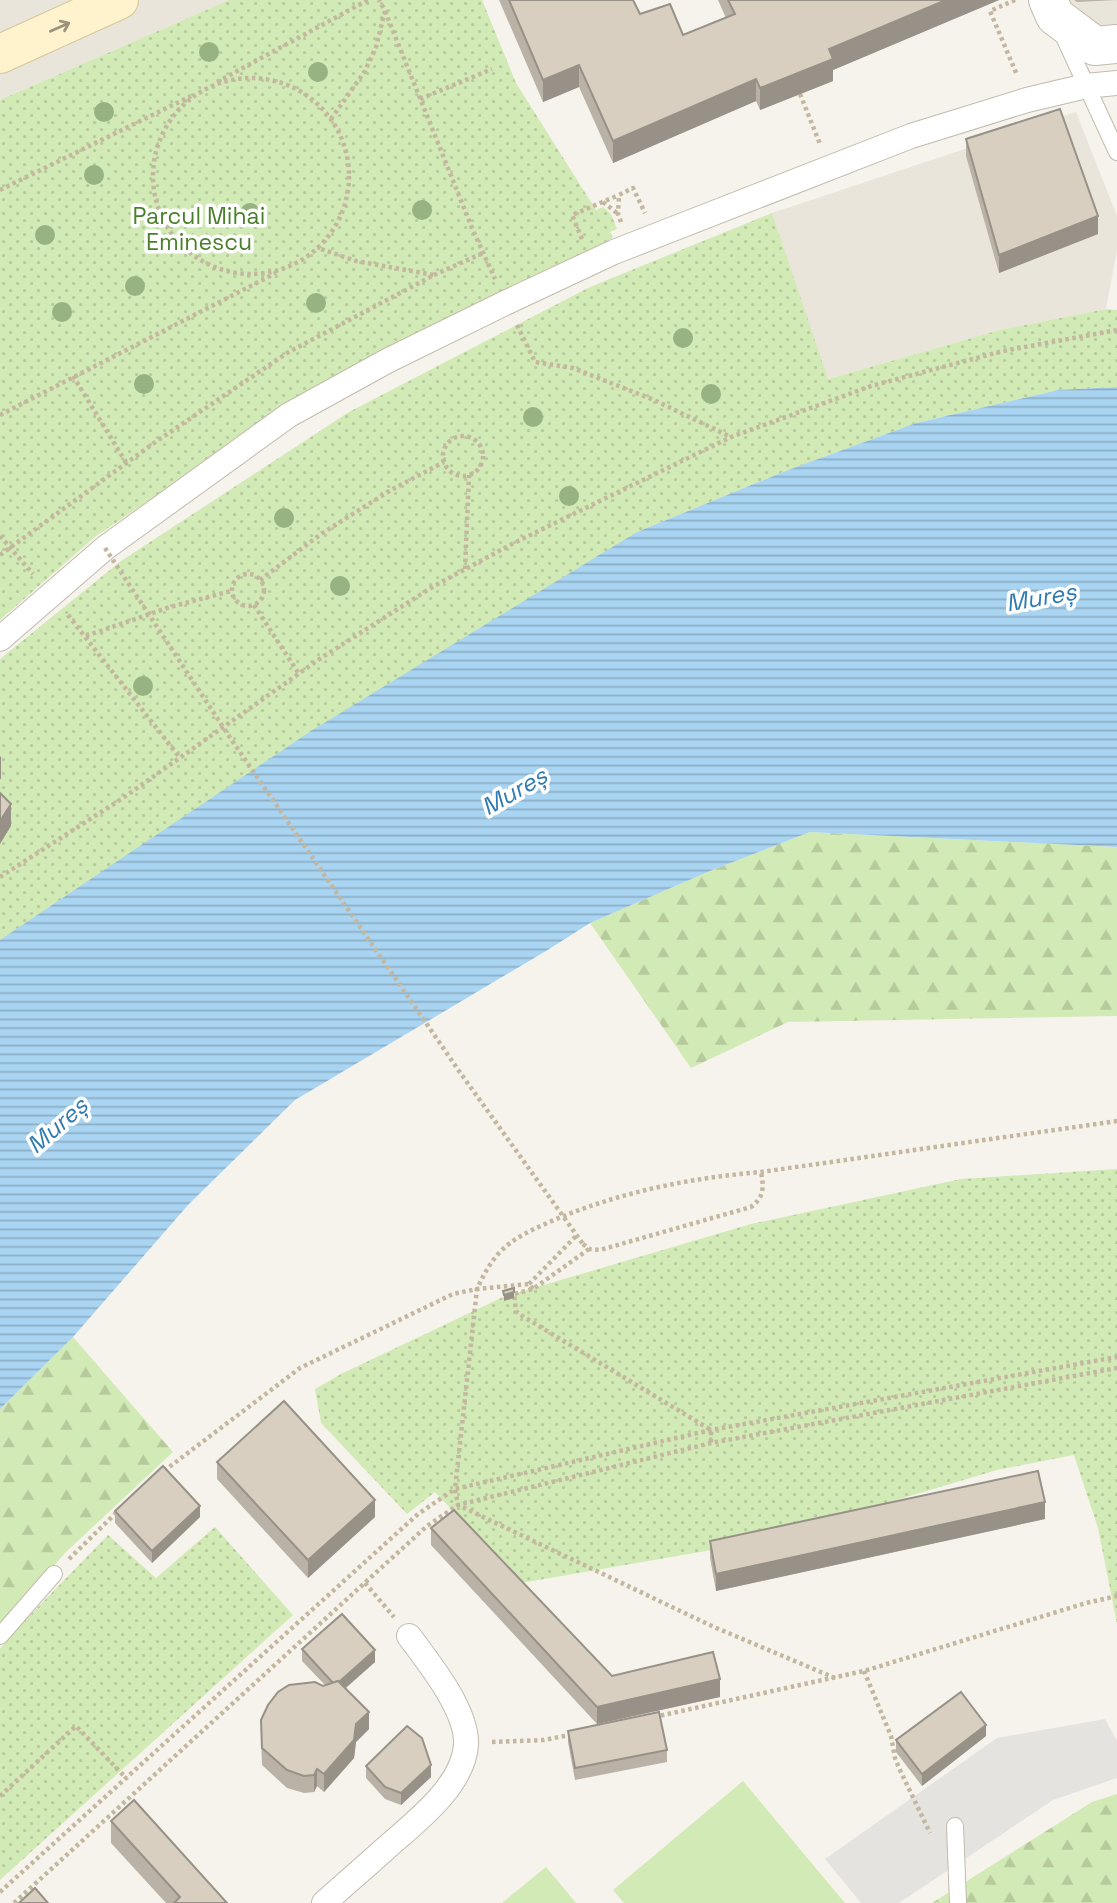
<svg xmlns="http://www.w3.org/2000/svg" width="1117" height="1903" viewBox="0 0 1117 1903" font-family="'Space Grotesk',sans-serif">
  <style>
    .residential { fill: #eae5da }
    .grass { fill: url(#grass-dots) }
    .forest { fill: url(#forest-firs) }
    .garden { fill: #d2eab5 }
    .parking { fill: #e5e3e0 }
    .water { fill: url(#water-rules) }
    .lines { fill: none; stroke-linecap: round; stroke-linejoin: round }
    .service-casing { stroke: #c2bbae; stroke-width: 18 }
    .pedestrian-casing { stroke: #c2bbae; stroke-width: 26 }
    .tertiary-casing { stroke: #c2bbae; stroke-width: 40 }
    .secondary-casing { stroke: #d6c79b; stroke-width: 40 }
    .path { stroke: #c4b79f; stroke-width: 4.5; stroke-dasharray: 3.5 3.5; stroke-linecap: butt }
    .service { stroke: #fff; stroke-width: 16 }
    .pedestrian { stroke: #fff; stroke-width: 24 }
    .tertiary { stroke: #fff; stroke-width: 38 }
    .secondary { stroke: #fff3cd; stroke-width: 38 }
    .path-bridge { stroke: #c4b79f; stroke-width: 4.5; stroke-dasharray: 3.5 3.5; stroke-linecap: butt }
    .tree { fill: #97b381 }
    .wall { fill: #bab2a6 }
    .shaded-wall { fill: #979187 }
    .building { fill: #d8cfc1; stroke: #979187; stroke-width: 2 }
    .oneway { stroke: #9c937c }
    .labels { text-anchor: middle; dominant-baseline: central; stroke-width: 7; stroke-linejoin: round; paint-order: stroke }
    .park-label { font-size: 23px; fill: #4a7f2a; stroke: #fff }
    .water-label { font-size: 24px; font-style: italic; fill: #2e7ab2; stroke: #fff }
  </style>
  <defs>
    <pattern id="grass-dots" width="8" height="8" patternUnits="userSpaceOnUse" patternTransform="scale(1.75)"><rect width="8" height="8" fill="#d2eab5"/><path d="M2 2h.1M6 6h.1" fill="none" stroke="#b6ca9c" stroke-width="1.8" stroke-linecap="round"/></pattern>
    <pattern id="forest-firs" width="22" height="20" patternUnits="userSpaceOnUse" patternTransform="scale(1.75)"><rect width="22" height="20" fill="#d2eab5"/><path d="M5 1l3.5 6h-7zM16 11l3.5 6h-7z" fill="#b6ca9c"/></pattern>
    <pattern id="water-rules" width="6" height="5" patternUnits="userSpaceOnUse" patternTransform="scale(1.75)"><rect width="6" height="5" fill="#a9d4f2"/><path d="M0 2.5h6" fill="none" stroke="#8caec5"/></pattern>
  </defs>
  <rect width="100%" height="100%" fill="#f6f3ec"/>
  <g class="residential">
    <polygon points="0,0 229,0 0,100"/>
    <polygon points="1055,0 1117,0 1117,58"/>
    <polygon points="1076,112 1117,216 1117,250 1106,309 1000,330 827,379 772,213"/>
  </g>
  <g class="grass">
    <polygon points="229,0 482,0 516,83 596,210 603,207 611,214 617,229 610,232 613,238 327,381 96,536 0,620 0,100"/>
    <polygon points="772,213 828,379 1000,330 1106,309 1117,310 1117,387 1058,390 916,423 788,470 637,532 0,940 0,659 121,561 349,412 590,287"/>
    <polygon points="1117,1169 1117,1624 1098,1528 1074,1455 997,1470 752,1543 521,1583 435,1492 407,1514 321,1423 315,1389 341,1374 503,1297 751,1224 961,1179"/>
    <polygon points="215,1527 293,1615 0,1880 0,1649 9,1637 108,1535 156,1578"/>
  </g>
  <g class="forest">
    <polygon points="810,832 1117,847 1117,1016 788,1022 691,1068 590,923 710,871"/>
    <polygon points="73,1337 173,1452 66,1552 0,1627 0,1409"/>
    <polygon points="1117,1794 1117,1903 932,1903 1092,1802"/>
  </g>
  <g class="garden">
    <polygon points="743,1781 845,1903 624,1903 613,1890"/>
    <polygon points="546,1867 576,1903 502,1903"/>
  </g>
  <polygon class="parking" points="1105,1719 1117,1741 1117,1778 1053,1800 899,1903 861,1903 825,1859 997,1738"/>
  <polygon class="water" points="1117,387 1117,847 810,832 710,871 590,923 546,951 295,1100 188,1205 73,1337 0,1409 0,940 311,731 637,532 788,470 916,423 1058,390"/>
  <g class="lines">
    <g class="service-casing">
      <g id="service">
        <polyline points="1063,35 1117,152"/>
        <polyline points="0,1636 54,1574"/>
        <polyline points="955,1826 958,1903"/>
      </g>
    </g>
    <g class="pedestrian-casing">
      <g id="pedestrian">
        <polyline points="0,639 105,548 289,415 387,361 505,303 614,252 911,136 1027,100 1086,86 1117,83"/>
        <path d="M324,1903C344,1885 365,1867 385,1849C414,1823 463,1787 466,1745C468,1711 429,1663 409,1636"/>
      </g>
    </g>
    <g class="tertiary-casing">
      <polyline id="tertiary" points="1048,0 1055,16 1095,46 1117,44"/>
    </g>
    <g class="secondary-casing">
      <polyline id="secondary" points="0,54 119,0"/>
    </g>
    <g class="path">
      <polyline points="1015,0 990,11 1017,75"/>
      <polyline points="385,11 472,228 495,279"/>
      <circle cx="251" cy="176" r="98"/>
      <polyline points="217,82 368,0"/>
      <polyline points="800,94 820,144"/>
      <polyline points="420,99 492,69"/>
      <polyline points="331,119 365,71 376,47 385,11 379,0"/>
      <polyline points="0,190 191,96"/>
      <polyline points="603,202 617,213"/>
      <polyline points="621,222 618,214 619,195 633,188 645,213"/>
      <polyline points="582,239 572,215 619,195"/>
      <polyline points="434,275 483,253"/>
      <polyline points="517,325 535,362 573,368 654,400 731,437"/>
      <polyline points="73,376 127,464"/>
      <polyline points="0,415 276,273"/>
      <circle cx="463" cy="456" r="20"/>
      <polyline points="0,536 33,574"/>
      <polyline points="0,555 154,443 287,353 434,275 356,261 318,248"/>
      <polyline points="465,569 469,475"/>
      <circle cx="248" cy="590" r="16"/>
      <polyline points="260,580 321,534 391,490 444,462"/>
      <polyline points="254,605 299,674"/>
      <polyline points="68,615 180,758"/>
      <polyline points="86,636 170,607 231,591"/>
      <polyline points="0,877 123,798 321,658 434,586 514,543 731,437 871,386 1003,351 1117,330"/>
      <path d="M583,1244L589,1249L600,1250L751,1207C764,1197 764,1188 761,1172"/>
      <polyline points="589,1249 533,1289 514,1294 516,1311 519,1314 711,1430 711,1443"/>
      <polyline points="529,1284 577,1235"/>
      <polyline points="164,1471 300,1368 453,1294 477,1289 529,1284 533,1289"/>
      <polyline points="69,1559 118,1511"/>
      <polyline points="365,1583 394,1617"/>
      <polyline points="864,1671 891,1736 895,1758 899,1768 930,1833"/>
      <path d="M835,1678L714,1627L458,1505L455,1489L477,1289C483,1276 489,1264 499,1253C514,1237 534,1229 554,1220C620,1192 690,1178 761,1172L1117,1121"/>
      <polyline points="654,1717 864,1671 1086,1603 1117,1596"/>
      <polyline points="492,1742 544,1740 574,1734"/>
      <polyline points="0,1796 76,1726 126,1778"/>
      <polyline points="0,1892 418,1514 455,1489 711,1430 1117,1357"/>
      <polyline points="14,1903 427,1526 458,1505 711,1443 1117,1368"/>
    </g>
    <use href="#service" class="service"/>
    <use href="#pedestrian" class="pedestrian"/>
    <use href="#tertiary" class="tertiary"/>
    <use href="#secondary" class="secondary"/>
    <polyline class="path-bridge" points="105,548 231,739 459,1071 583,1244"/>
  </g>
  <g class="tree">
    <circle cx="209" cy="52" r="10"/>
    <circle cx="318" cy="72" r="10"/>
    <circle cx="104" cy="112" r="10"/>
    <circle cx="94" cy="175" r="10"/>
    <circle cx="422" cy="210" r="10"/>
    <circle cx="250" cy="213" r="10"/>
    <circle cx="45" cy="235" r="10"/>
    <circle cx="135" cy="286" r="10"/>
    <circle cx="316" cy="303" r="10"/>
    <circle cx="62" cy="312" r="10"/>
    <circle cx="683" cy="338" r="10"/>
    <circle cx="144" cy="384" r="10"/>
    <circle cx="711" cy="394" r="10"/>
    <circle cx="533" cy="417" r="10"/>
    <circle cx="569" cy="496" r="10"/>
    <circle cx="284" cy="518" r="10"/>
    <circle cx="340" cy="586" r="10"/>
    <circle cx="143" cy="686" r="10"/>
  </g>
  <g class="wall">
    <polygon points="499,0 633,0 640,14 683,35 726,18 718,0 999,0 833,70 833,81 760,110 756,101 613,163 579,87 543,102"/>
    <polygon points="1074,0 1117,0 1077,2"/>
    <polygon points="966,139 1098,234 999,273 966,156"/>
    <polygon points="217,1462 375,1517 308,1578 217,1479"/>
    <polygon points="115,1511 200,1517 152,1563 115,1523"/>
    <polygon points="1045,1519 716,1591 710,1558 710,1541"/>
    <polygon points="431,1528 612,1676 720,1697 597,1724 431,1545"/>
    <polygon points="302,1649 375,1662 346,1688 369,1729 356,1742 354,1758 324,1792 317,1786 314,1792 304,1793 287,1788 262,1765 261,1737 261,1720 325,1685 302,1661"/>
    <polygon points="568,1731 667,1750 667,1762 575,1780 568,1742"/>
    <polygon points="986,1736 922,1786 896,1752 896,1740"/>
    <polygon points="366,1766 431,1777 401,1805 385,1799 366,1778"/>
    <polygon points="111,1821 227,1903 166,1903 111,1843"/>
  </g>
  <g class="shaded-wall">
    <polygon points="946,0 999,0 833,70 833,81 760,110 760,88 829,49"/>
    <polygon points="579,65 579,87 543,102 543,80"/>
    <polygon points="756,79 756,101 613,163 613,141"/>
    <polygon points="1098,216 1098,234 999,273 999,255"/>
    <polygon points="1,756 1,778 0,780 0,757"/>
    <polygon points="11,804 11,826 0,844 0,821"/>
    <polygon points="514,1292 514,1298 504,1301 504,1295"/>
    <polygon points="375,1500 375,1517 308,1578 308,1560"/>
    <polygon points="1045,1502 1045,1519 716,1591 716,1574"/>
    <polygon points="200,1506 200,1517 152,1563 152,1551"/>
    <polygon points="375,1650 375,1662 335,1697 335,1686"/>
    <polygon points="720,1679 720,1697 597,1724 597,1707"/>
    <polygon points="369,1712 369,1729 356,1742 354,1758 324,1792 324,1774 356,1724"/>
    <polygon points="986,1725 986,1736 922,1786 922,1774"/>
    <polygon points="431,1765 431,1777 401,1805 401,1793"/>
    <polygon points="317,1769 317,1786 314,1792 314,1775"/>
  </g>
  <g class="building">
    <polygon points="509,0 633,0 640,14 670,4 683,35 735,14 728,0 946,0 829,49 833,59 760,88 756,79 613,141 579,65 543,80"/>
    <polygon points="1060,109 1098,216 999,255 966,139"/>
    <polygon points="0,793 11,804 0,821"/>
    <polygon points="514,1288 514,1292 504,1295 503,1291"/>
    <polygon points="284,1401 375,1500 308,1560 217,1462"/>
    <polygon points="163,1466 200,1506 152,1551 115,1511"/>
    <polygon points="1038,1471 1045,1502 716,1574 710,1541"/>
    <polygon points="454,1510 612,1676 713,1652 720,1679 597,1707 431,1528"/>
    <polygon points="342,1614 375,1650 339,1682 338,1681 333,1683 302,1649"/>
    <polygon points="338,1681 369,1712 356,1724 354,1740 324,1774 317,1769 314,1775 304,1776 287,1770 262,1748 261,1720 268,1705 278,1692 289,1685 315,1682 323,1686"/>
    <polygon points="961,1692 986,1725 922,1774 896,1740"/>
    <polygon points="659,1712 667,1750 575,1768 568,1731"/>
    <polygon points="407,1726 422,1738 431,1765 401,1793 385,1787 366,1766"/>
    <polygon points="134,1800 227,1903 174,1903 180,1897 111,1821"/>
    <polygon points="35,1888 48,1903 19,1903"/>
  </g>
  <defs><path id="oneway-shaft" d="M-6 0H5M1.5-3L5.5 0L1.5 3" fill="none" stroke-width="1.6" stroke-linecap="round" stroke-linejoin="round" transform="scale(1.75)"/></defs>
  <use class="oneway" href="#oneway-shaft" transform="translate(60 27) rotate(-24)"/>
  <g class="labels">
    <g class="park-label">
      <text x="199" y="216">Parcul Mihai<tspan x="199" dy="26">Eminescu</tspan></text>
    </g>
    <g class="water-label">
      <text transform="translate(1041 597) rotate(-10)">Mureș</text>
      <text transform="translate(514 791) rotate(-30)">Mureș</text>
      <text transform="translate(57 1125) rotate(-41)">Mureș</text>
    </g>
  </g>
</svg>
